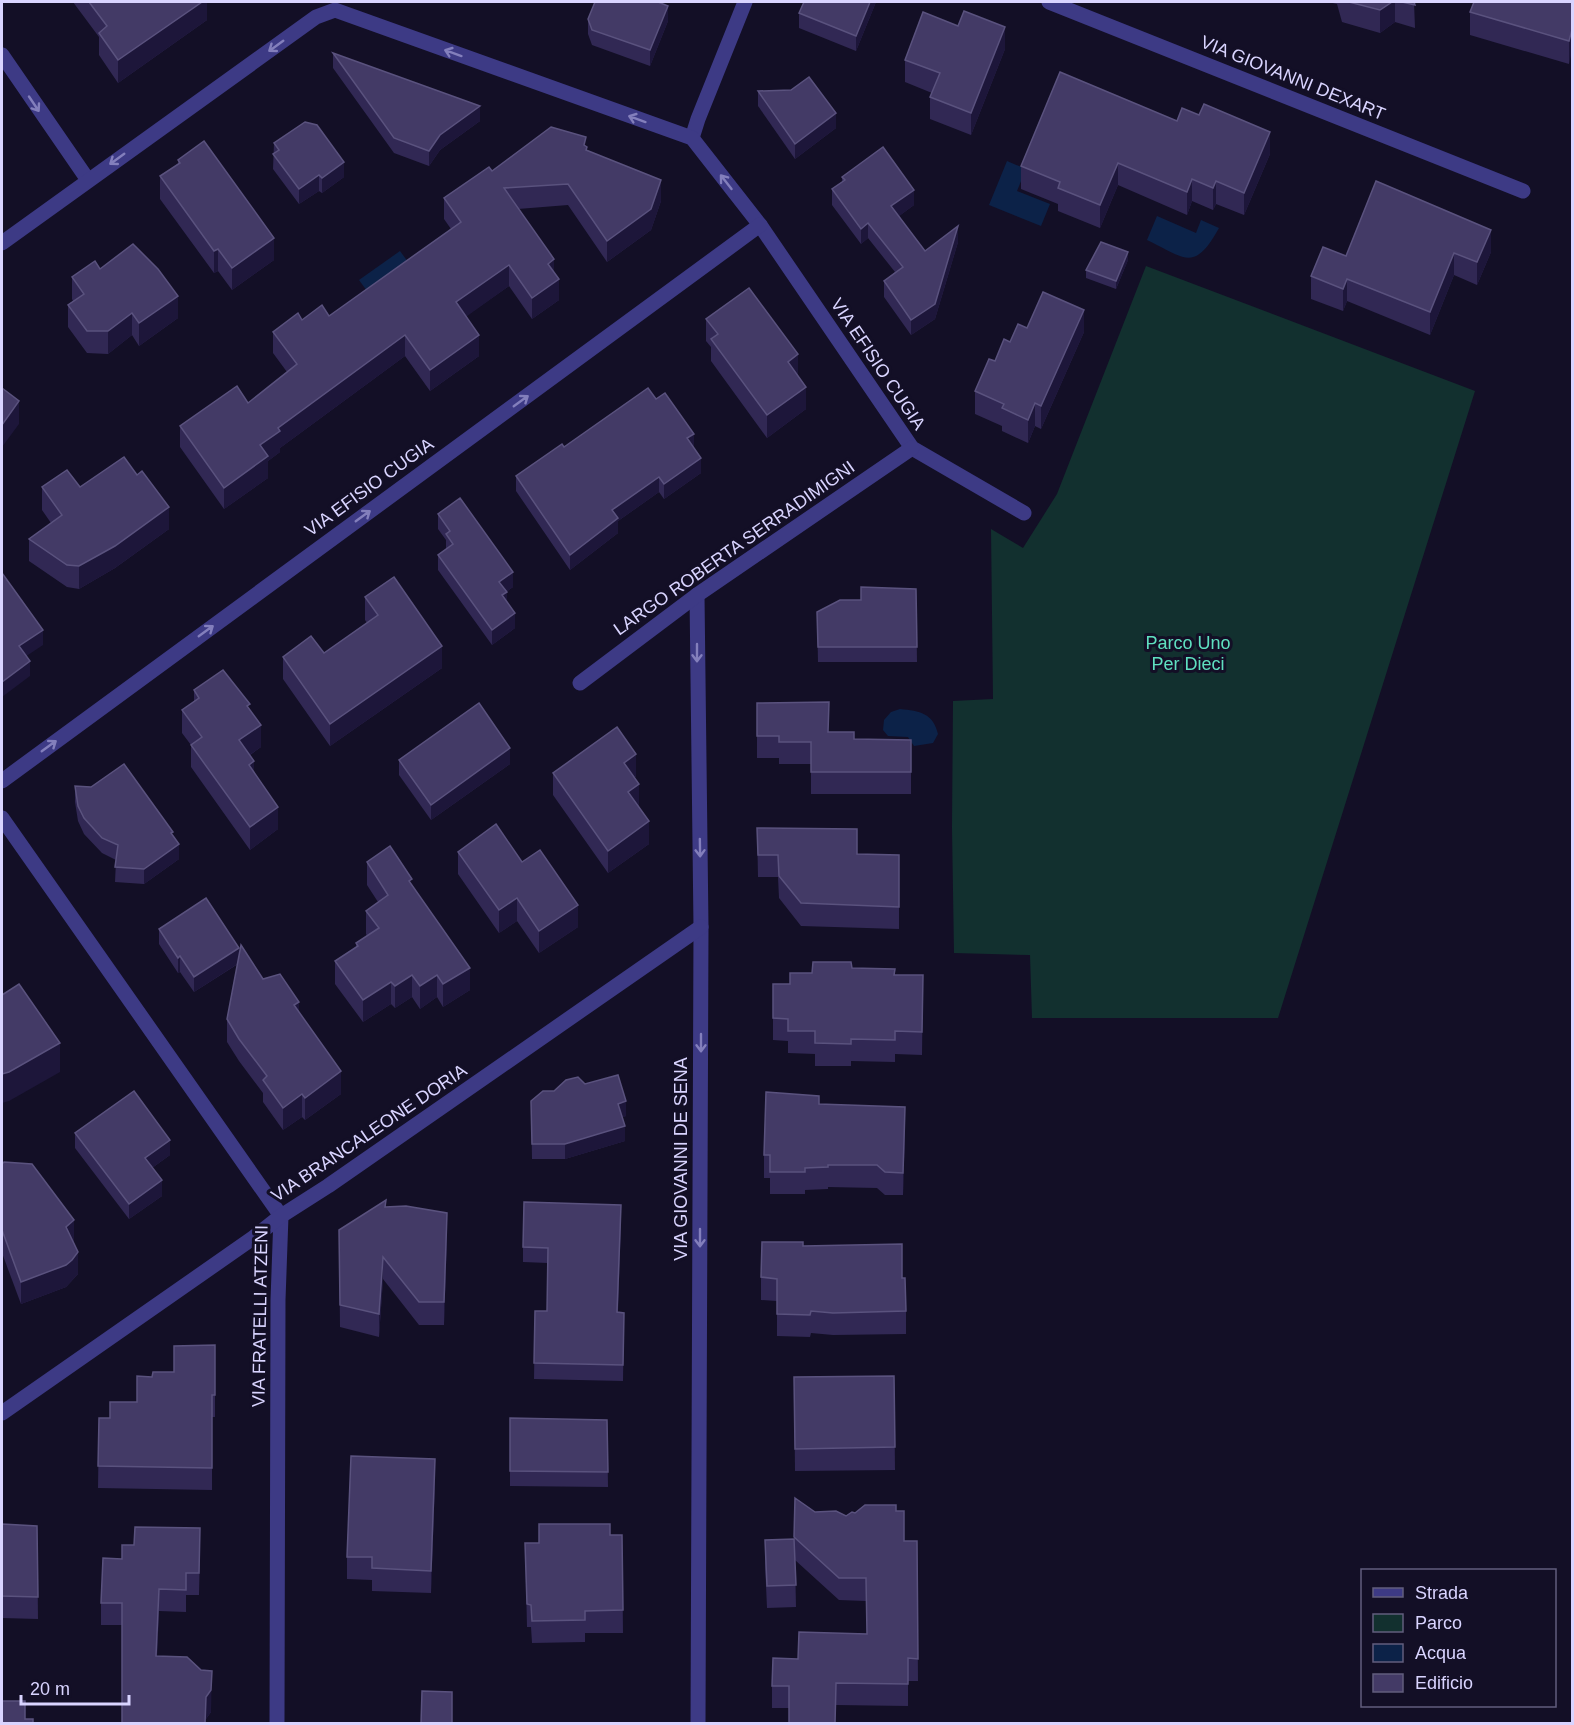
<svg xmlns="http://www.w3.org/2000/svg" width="1574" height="1725" viewBox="0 0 1574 1725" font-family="Arial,sans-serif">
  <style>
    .green { fill: #12302f }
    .water { fill: #0c2248 }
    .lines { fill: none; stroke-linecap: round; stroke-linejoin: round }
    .minor { stroke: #3d3a85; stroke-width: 15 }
    .wall { fill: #312854 }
    .shaded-wall { fill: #1d163a }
    .building { fill: #433a66; stroke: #5a527e; stroke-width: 1.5 }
    .oneway { stroke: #837fbc }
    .labels { text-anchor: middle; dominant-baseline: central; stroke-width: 6; stroke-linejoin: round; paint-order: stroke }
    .street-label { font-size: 18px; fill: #d9d4ff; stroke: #130f26 }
    .park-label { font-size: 18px; fill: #5fe0c0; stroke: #130f26 }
  </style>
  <rect width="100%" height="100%" fill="#130f26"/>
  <polygon class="green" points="1146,266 1475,391 1278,1018 1032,1018 1030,955 954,953 952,828 953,701 993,699 991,529 1023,548 1057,494"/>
  <g class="water">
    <polygon points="1007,161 1026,169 1017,191 1050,204 1041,226 989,205"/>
    <path d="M1157,216L1196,233L1201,220L1219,228C1194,273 1185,258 1147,240Z"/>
    <polygon points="400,251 416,273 375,302 359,280"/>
    <path d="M900,709C920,711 933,713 938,734L933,743L914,746L908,737L888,736L883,730L884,720L891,712Z"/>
  </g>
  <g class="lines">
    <g class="minor">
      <polyline points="1049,2 1523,191"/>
      <polyline points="2,55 88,180"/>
      <polyline points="692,138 698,119 745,2"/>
      <polyline points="2,243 316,17 335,10 692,138 760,225 912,448 1024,513"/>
      <polyline points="697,595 701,927 698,1724"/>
      <polyline points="580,683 697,595 912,448"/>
      <polyline points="2,781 760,225"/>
      <polyline points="2,818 281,1216 278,1300 277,1724"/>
      <polyline points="2,1413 253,1238 281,1216 328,1186 701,927"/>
    </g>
  </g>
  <g class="wall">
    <polygon points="73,2 207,2 207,20 118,83 99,55 99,37"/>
    <polygon points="804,2 876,2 856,51 799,28 799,13"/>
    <polygon points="1328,2 1414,2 1415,28 1395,22 1380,33 1342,22 1337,4"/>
    <polygon points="1572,2 1569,64 1470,35 1470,12"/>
    <polygon points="588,19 668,21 650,66 592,45 588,34"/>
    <polygon points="1005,49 971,135 930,119 930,97 932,93 905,82 905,60"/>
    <polygon points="333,53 480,121 440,150 429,166 394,153 333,68"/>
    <polygon points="758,91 836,128 795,159 758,106"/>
    <polygon points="1177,121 1270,154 1244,215 1216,204 1213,210 1192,201 1187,215 1118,185 1100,228 1058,211 1058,204 1021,189 1021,166"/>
    <polygon points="274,143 344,177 322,193 319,191 299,204 273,169"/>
    <polygon points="586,146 587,151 661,201 651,230 607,262 568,205 518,209 554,273 559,300 532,319 509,286 466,316 479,356 430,391 405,356 280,448 280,452 268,461 268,478 224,509 180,447 180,426 248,403 287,372 273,353 273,332 302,320 329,316 451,229 444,219 444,198 492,171"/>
    <polygon points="178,160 274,260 232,290 218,271 214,273 160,199 160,176 178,164"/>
    <polygon points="842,177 914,205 899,216 925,251 958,242 935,319 911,335 884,297 884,281 895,272 868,238 861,244 832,205 832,189 842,182"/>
    <polygon points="1491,252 1477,285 1454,275 1430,335 1347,301 1343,311 1311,299 1311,276 1346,256"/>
    <polygon points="1128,260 1116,289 1086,278 1086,270"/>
    <polygon points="100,269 178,318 139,346 132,335 108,354 87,353 68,327 68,305 73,301 72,299 72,277"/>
    <polygon points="706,319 798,376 806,409 767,438 711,361 711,347 706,341"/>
    <polygon points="1027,328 1084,332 1041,429 1035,426 1028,443 1002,431 1002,426 975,414 975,391 995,361 1010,342"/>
    <polygon points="564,447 694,448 701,473 664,499 659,492 618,521 618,533 570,570 516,491 516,476"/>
    <polygon points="42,487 80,487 169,529 115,568 79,589 67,587 29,561 29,539 51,523 42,510"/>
    <polygon points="438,514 513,587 506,592 507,602 515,628 492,645 438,570 438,555 446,549 446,540 438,529"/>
    <polygon points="916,589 917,662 818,662 817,612 861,600"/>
    <polygon points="365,597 442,668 330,746 283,679 283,657 324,653 367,623 365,620"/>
    <polygon points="194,690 250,710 261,747 250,755 254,772 278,829 250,850 191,767 191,745 182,733 182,710 194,702"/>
    <polygon points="757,703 829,732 854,739 911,740 911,794 811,794 811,764 779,764 779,758 757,758"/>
    <polygon points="399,760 510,764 431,820 399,775"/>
    <polygon points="553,773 636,776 634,778 639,807 649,844 608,873 553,795"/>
    <polygon points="75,786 173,836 179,859 144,884 115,882 116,860 102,853 84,834 78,821 75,802"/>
    <polygon points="757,828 857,854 899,855 899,929 801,926 779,898 778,877 758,877"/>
    <polygon points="458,852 522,862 578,927 539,953 517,921 499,933 458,874"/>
    <polygon points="367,862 412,885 470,990 443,1007 437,997 420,1009 412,997 395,1008 391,1004 363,1022 335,984 335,961 356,947 356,943 367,936 366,934 366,911 378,902 367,885"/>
    <polygon points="159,929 239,960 263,979 299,1012 341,1094 305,1120 302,1117 283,1130 263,1102 263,1093 239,1061 227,1042 227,1019 238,964 194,992 180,972 178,973 159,944"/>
    <polygon points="852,968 895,975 923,975 922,1055 895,1054 895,1062 851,1061 851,1066 815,1066 815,1054 788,1053 788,1041 773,1040 773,984 790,984 812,973"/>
    <polygon points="585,1084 626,1116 622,1117 625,1141 565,1159 532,1159 531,1101 554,1091"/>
    <polygon points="819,1104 905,1130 903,1195 885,1195 877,1188 828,1187 828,1189 805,1190 805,1194 770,1194 770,1178 764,1178 764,1155"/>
    <polygon points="75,1133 170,1155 152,1168 162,1196 129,1219 75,1148"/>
    <polygon points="2,1164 74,1243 78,1274 66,1287 21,1304 2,1253"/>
    <polygon points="386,1207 447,1235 444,1325 419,1325 383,1279 379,1337 340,1327 339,1230"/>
    <polygon points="621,1220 618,1312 624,1313 623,1381 534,1379 535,1311 547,1311 548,1263 523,1262 523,1247"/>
    <polygon points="803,1246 902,1278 906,1311 906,1334 833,1335 811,1333 810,1337 777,1336 777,1301 761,1300 761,1277"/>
    <polygon points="215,1345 215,1417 212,1417 212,1490 98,1488 99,1418 110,1418 137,1402 152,1377 174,1372"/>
    <polygon points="894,1376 895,1470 795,1471 794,1377"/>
    <polygon points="510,1418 607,1420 608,1487 510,1486"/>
    <polygon points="435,1481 431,1593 372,1591 372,1580 347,1579 347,1557"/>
    <polygon points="795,1498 815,1512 846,1516 855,1513 896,1511 904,1541 917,1541 918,1681 908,1681 908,1706 836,1705 789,1708 772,1708 772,1686 798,1659 867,1634 866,1601 839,1600 795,1560 796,1607 767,1608 765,1563 765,1540 794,1539"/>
    <polygon points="2,1524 37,1526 38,1619 2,1618"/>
    <polygon points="610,1535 622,1535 623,1633 585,1633 585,1642 532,1643 531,1627 527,1627 525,1543 539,1543"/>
    <polygon points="200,1551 199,1595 186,1595 186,1612 159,1611 157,1656 211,1712 206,1719 122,1625 101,1625 101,1603 122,1559"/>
  </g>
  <g class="shaded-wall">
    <polygon points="202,2 207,2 207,20 118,83 118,60"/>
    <polygon points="870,2 876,2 856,51 856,36"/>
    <polygon points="1392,2 1395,2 1395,22 1380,33 1380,10"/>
    <polygon points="668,6 668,21 650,66 650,50"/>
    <polygon points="1005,27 1005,49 971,135 971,113"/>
    <polygon points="1572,30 1572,52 1569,64 1569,41"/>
    <polygon points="480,106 480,121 440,150 429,166 429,151 440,135"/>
    <polygon points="836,113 836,128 795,159 795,144"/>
    <polygon points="1270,132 1270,154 1244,215 1244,193"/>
    <polygon points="3,142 3,165 2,166 2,143"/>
    <polygon points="344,162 344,177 322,193 322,178"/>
    <polygon points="1118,163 1118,185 1100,228 1100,205"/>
    <polygon points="319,175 319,191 299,204 299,189"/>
    <polygon points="1192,179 1192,201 1187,215 1187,192"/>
    <polygon points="661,180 661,201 651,230 607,262 607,241"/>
    <polygon points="1216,181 1216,204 1213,210 1213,188"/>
    <polygon points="914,190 914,205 891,222 891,206"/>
    <polygon points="868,223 868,238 861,244 861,229"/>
    <polygon points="958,226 958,242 935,319 911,335 911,320"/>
    <polygon points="1491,230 1491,252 1477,285 1477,262"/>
    <polygon points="274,238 274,260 232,290 232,268"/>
    <polygon points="218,249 218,271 214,273 214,251"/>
    <polygon points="1128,252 1128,260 1116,289 1116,281"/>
    <polygon points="1454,253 1454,275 1430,335 1430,312"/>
    <polygon points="554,259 554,280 548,264"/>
    <polygon points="509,265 509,286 456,324 456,302"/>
    <polygon points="559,279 559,300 532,319 532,298"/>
    <polygon points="1347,279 1347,301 1343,311 1343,289"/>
    <polygon points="178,296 178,318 139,346 139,323"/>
    <polygon points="1084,310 1084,332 1041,429 1041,406"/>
    <polygon points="132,313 132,335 108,354 108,331"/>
    <polygon points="405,335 405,356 280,448 280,452 268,461 268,478 224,509 224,488 260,445 278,428"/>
    <polygon points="479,335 479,356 430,391 430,370"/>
    <polygon points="798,354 798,377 788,362"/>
    <polygon points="806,387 806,409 767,438 767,415"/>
    <polygon points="19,401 19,424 2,447 2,425"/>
    <polygon points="1035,403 1035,426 1028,443 1028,420"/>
    <polygon points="694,434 694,449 687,438"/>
    <polygon points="701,458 701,473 664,499 664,484"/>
    <polygon points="659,477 659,492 618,521 618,533 570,570 570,555 612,510"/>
    <polygon points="169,507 169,529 115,568 79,589 79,566"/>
    <polygon points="513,572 513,587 499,597 499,582"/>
    <polygon points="507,592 507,607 502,595"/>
    <polygon points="515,613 515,628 492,645 492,630"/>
    <polygon points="43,630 43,645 19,661 19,646"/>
    <polygon points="442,646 442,668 330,746 330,724"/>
    <polygon points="30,661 30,676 2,697 2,682"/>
    <polygon points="261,725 261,747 239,762 239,740"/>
    <polygon points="510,748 510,764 431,820 431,805"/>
    <polygon points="636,754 636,776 624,785 624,763"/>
    <polygon points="254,761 254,783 249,765"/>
    <polygon points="639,784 639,807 628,792"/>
    <polygon points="278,807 278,829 250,850 250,827"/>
    <polygon points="649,821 649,844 608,873 608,851"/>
    <polygon points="179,844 179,859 144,884 144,869"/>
    <polygon points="517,898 517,921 499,933 499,910"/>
    <polygon points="578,905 578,927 539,953 539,931"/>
    <polygon points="239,948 239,963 194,992 194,977"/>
    <polygon points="180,956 180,972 178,973 178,958"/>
    <polygon points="470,968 470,990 443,1007 443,984"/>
    <polygon points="412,975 412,997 395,1008 395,986"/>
    <polygon points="437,975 437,997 420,1009 420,986"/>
    <polygon points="391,982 391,1004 363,1022 363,1000"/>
    <polygon points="299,1002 299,1025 294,1005"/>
    <polygon points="60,1043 60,1072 9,1101 2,1103 2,1074"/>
    <polygon points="341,1071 341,1094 305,1120 305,1098"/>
    <polygon points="302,1094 302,1117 283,1130 283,1108"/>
    <polygon points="626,1101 626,1116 618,1119 618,1104"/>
    <polygon points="905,1107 905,1130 903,1195 903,1173"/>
    <polygon points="625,1126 625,1141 565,1159 565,1144"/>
    <polygon points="170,1140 170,1155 145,1173 145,1158"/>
    <polygon points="162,1180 162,1196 129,1219 129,1204"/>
    <polygon points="447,1213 447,1235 444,1325 444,1302"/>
    <polygon points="74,1220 74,1243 66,1227"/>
    <polygon points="78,1252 78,1274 66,1287 21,1304 21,1282"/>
    <polygon points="383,1257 383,1279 379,1337 379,1314"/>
    <polygon points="435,1459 435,1481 431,1593 431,1571"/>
    <polygon points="159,1589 159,1611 156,1679 156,1656"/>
    <polygon points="212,1671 211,1712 206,1719 206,1724 205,1724 206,1697"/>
  </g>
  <g class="building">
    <polygon points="89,2 202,2 118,60 99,33 107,26"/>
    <polygon points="595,2 658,2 668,6 650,50 592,30 588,19"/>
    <polygon points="804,2 870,2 856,36 799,13"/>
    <polygon points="1349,2 1392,2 1380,10"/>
    <polygon points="1402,2 1414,2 1415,5"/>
    <polygon points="1474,2 1572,2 1572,30 1569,41 1470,12"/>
    <polygon points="964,11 1005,27 971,113 930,97 940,73 905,60 923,12 958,26"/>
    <polygon points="333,53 480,106 440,135 429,151 394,138"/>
    <polygon points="1060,72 1177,121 1182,108 1199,115 1204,104 1270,132 1244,193 1216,181 1213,188 1192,179 1187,192 1118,163 1100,205 1058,188 1060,182 1021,166"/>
    <polygon points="809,77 836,113 795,144 758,91 791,90"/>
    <polygon points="305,122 317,125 344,162 322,178 319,175 299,189 273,154 279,150 274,143"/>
    <polygon points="551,127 586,137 584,145 587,147 586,150 661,180 651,209 607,241 568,184 504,188 554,259 548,264 559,279 532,298 509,265 456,302 479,335 430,370 405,335 278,428 280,431 260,445 268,456 224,488 180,426 237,386 248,403 297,364 273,332 298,313 302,320 322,305 329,316 461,222 444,198 489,167 492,171"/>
    <polygon points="204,141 274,238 232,268 218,249 214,251 160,176 180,163 178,160"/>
    <polygon points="883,147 914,190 891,206 925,251 958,226 935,304 911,320 884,281 903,267 868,223 861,229 832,189 845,180 842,177"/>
    <polygon points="1376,181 1491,230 1477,262 1454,253 1430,312 1347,279 1343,289 1311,276 1323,247 1346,256"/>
    <polygon points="1101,242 1128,252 1116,281 1086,270"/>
    <polygon points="133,244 158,269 178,296 139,323 132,313 108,331 87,331 68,305 84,294 72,277 95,261 100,269"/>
    <polygon points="749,288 798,354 788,362 806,387 767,415 711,339 718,334 706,319"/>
    <polygon points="1043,292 1084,310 1041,406 1035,403 1028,420 1002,408 1004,404 975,391 989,359 995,361 1004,339 1010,342 1018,324 1027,328"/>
    <polygon points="2,388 19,401 2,425"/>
    <polygon points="648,388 656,399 665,393 694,434 687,438 701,458 664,484 659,477 612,510 618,518 570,555 516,476 562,444 564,447"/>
    <polygon points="124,457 137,475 142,471 169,507 115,546 79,566 67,565 29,539 62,515 42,487 67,470 80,487"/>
    <polygon points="460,498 513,572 499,582 507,592 502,595 515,613 492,630 438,555 453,544 446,534 450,531 438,514"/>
    <polygon points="2,573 43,630 19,646 30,661 2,682"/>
    <polygon points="394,577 442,646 330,724 283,657 311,636 324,653 378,615 365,597"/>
    <polygon points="861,587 916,589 917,647 818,647 817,612 840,600 861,600"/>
    <polygon points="223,670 250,704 247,706 261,725 239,740 254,761 249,765 278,807 250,827 191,745 202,737 182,710 199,698 194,690"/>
    <polygon points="829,702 828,732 854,732 854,739 911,740 911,772 811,772 811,742 779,742 779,736 757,736 757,703"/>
    <polygon points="479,703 510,748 431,805 399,760"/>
    <polygon points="617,727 636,754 624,763 639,784 628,792 649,821 608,851 553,773"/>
    <polygon points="124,764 173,832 171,833 179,844 144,869 115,867 118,845 102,838 84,818 78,806 75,786 91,787"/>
    <polygon points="496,824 522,862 540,850 578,905 539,931 517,898 499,910 458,852"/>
    <polygon points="757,828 857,829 857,854 899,855 899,907 801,903 779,876 778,855 758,855"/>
    <polygon points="390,846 412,879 409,881 470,968 443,984 437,975 420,986 412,975 395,986 391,982 363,1000 335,961 358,946 356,943 379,928 366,911 388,895 367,862"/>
    <polygon points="206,898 239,948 194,977 180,956 178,958 159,929"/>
    <polygon points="241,945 263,979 280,974 299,1002 294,1005 341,1071 305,1098 302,1094 283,1108 263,1080 267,1076 239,1039 227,1019"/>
    <polygon points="813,962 851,962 852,968 895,969 894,975 923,975 922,1032 895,1031 895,1040 851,1039 851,1044 815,1043 815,1031 788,1031 788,1019 773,1018 773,984 790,984 790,973 812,973"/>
    <polygon points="19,984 60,1043 9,1072 2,1074 2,995"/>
    <polygon points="618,1075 626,1101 618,1104 625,1126 565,1144 532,1144 531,1101 543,1091 554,1091 566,1080 578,1077 585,1084"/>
    <polygon points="134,1091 170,1140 145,1158 162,1180 129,1204 75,1133"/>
    <polygon points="766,1092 819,1096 819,1104 905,1107 903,1173 885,1172 877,1165 828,1165 828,1167 805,1168 805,1172 770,1172 770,1155 764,1155"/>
    <polygon points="4,1162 32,1164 74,1220 66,1227 78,1252 72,1260 66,1265 21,1282 2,1230 2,1164"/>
    <polygon points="386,1200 385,1207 406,1206 447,1213 444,1302 419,1302 383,1257 379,1314 340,1305 339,1230"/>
    <polygon points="524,1202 621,1205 617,1312 624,1313 623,1365 534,1363 535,1311 547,1311 548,1248 523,1247"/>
    <polygon points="762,1242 803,1242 803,1246 902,1244 902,1278 905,1278 906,1311 833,1313 811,1311 810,1315 777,1314 777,1279 761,1277"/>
    <polygon points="215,1345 215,1395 212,1395 212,1468 98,1466 99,1418 110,1418 110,1402 137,1402 137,1376 152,1377 153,1372 174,1372 174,1346"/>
    <polygon points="894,1376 895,1447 795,1449 794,1377"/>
    <polygon points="510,1418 607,1420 608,1472 510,1471"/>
    <polygon points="351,1456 435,1459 431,1571 372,1568 372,1557 347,1557"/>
    <polygon points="795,1498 815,1512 836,1511 846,1516 852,1512 855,1513 865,1505 896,1505 896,1511 904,1511 904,1541 917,1541 918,1659 908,1658 908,1684 836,1683 835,1724 789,1724 789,1686 772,1686 773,1658 798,1659 799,1632 867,1634 866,1578 839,1578 794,1537"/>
    <polygon points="2,1524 37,1526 38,1597 2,1596"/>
    <polygon points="539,1524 610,1524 610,1535 622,1535 623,1610 585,1611 585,1620 532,1621 531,1605 527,1604 525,1543 539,1543"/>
    <polygon points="135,1527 200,1528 199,1573 186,1573 186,1590 159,1589 156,1656 187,1657 201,1670 212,1671 211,1690 206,1697 205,1724 122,1724 122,1603 101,1603 103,1558 122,1559 122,1545 134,1545"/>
    <polygon points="794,1539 796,1585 767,1586 765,1540"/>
    <polygon points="422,1691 452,1692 452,1724 421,1724"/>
    <polygon points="2,1701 25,1701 25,1719 33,1719 33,1724 2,1724"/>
  </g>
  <defs><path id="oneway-shaft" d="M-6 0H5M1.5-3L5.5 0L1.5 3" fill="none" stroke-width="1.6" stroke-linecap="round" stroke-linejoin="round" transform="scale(1.5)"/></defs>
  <g class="oneway">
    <use href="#oneway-shaft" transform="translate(276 46) rotate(144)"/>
    <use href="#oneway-shaft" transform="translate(453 53) rotate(-160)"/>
    <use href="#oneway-shaft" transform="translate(34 104) rotate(56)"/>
    <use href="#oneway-shaft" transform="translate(637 119) rotate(-160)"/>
    <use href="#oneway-shaft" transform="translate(117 159) rotate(144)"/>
    <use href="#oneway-shaft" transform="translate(726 182) rotate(-128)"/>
    <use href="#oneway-shaft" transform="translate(521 401) rotate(-36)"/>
    <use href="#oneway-shaft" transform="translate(363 516) rotate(-36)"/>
    <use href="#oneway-shaft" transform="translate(206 631) rotate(-36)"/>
    <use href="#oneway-shaft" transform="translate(697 653) rotate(90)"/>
    <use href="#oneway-shaft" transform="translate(49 746) rotate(-36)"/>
    <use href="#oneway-shaft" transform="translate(700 848) rotate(89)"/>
    <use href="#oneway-shaft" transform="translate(701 1043) rotate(90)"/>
    <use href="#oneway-shaft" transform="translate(700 1238) rotate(90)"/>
  </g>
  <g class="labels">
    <g class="street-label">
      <text transform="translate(1293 78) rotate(22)">VIA GIOVANNI DEXART</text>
      <text transform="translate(878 364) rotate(56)">VIA EFISIO CUGIA</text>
      <text transform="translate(369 487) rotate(-36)">VIA EFISIO CUGIA</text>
      <text transform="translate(734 548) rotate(-35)">LARGO ROBERTA SERRADIMIGNI</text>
      <text transform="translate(369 1133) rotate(-34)">VIA BRANCALEONE DORIA</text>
      <text transform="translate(681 1159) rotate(-90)">VIA GIOVANNI DE SENA</text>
      <text transform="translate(260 1316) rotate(-89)">VIA FRATELLI ATZENI</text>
    </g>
    <g class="park-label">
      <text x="1188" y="643">Parco Uno<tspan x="1188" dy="21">Per Dieci</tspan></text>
    </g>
  </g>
  <rect width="1574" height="1725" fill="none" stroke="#d9d4ff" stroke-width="6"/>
  <rect x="1361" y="1569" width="195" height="138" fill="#130f26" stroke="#625e7d" stroke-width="1.5"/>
  <rect x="1373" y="1588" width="30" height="9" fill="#3d3a85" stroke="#625e7d" stroke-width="1.5"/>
  <text x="1415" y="1599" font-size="18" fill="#d9d4ff">Strada</text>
  <rect x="1373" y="1614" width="30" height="18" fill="#12302f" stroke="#625e7d" stroke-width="1.5"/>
  <text x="1415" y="1629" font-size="18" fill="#d9d4ff">Parco</text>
  <rect x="1373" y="1644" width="30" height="18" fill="#0c2248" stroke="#625e7d" stroke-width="1.5"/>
  <text x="1415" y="1659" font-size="18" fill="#d9d4ff">Acqua</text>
  <rect x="1373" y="1674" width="30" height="18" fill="#433a66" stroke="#625e7d" stroke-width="1.5"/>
  <text x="1415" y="1689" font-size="18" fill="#d9d4ff">Edificio</text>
  <path d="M21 1695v9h108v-9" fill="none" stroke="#d9d4ff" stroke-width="3"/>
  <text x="30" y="1695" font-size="18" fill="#d9d4ff" stroke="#130f26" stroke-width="4.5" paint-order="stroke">20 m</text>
</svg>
